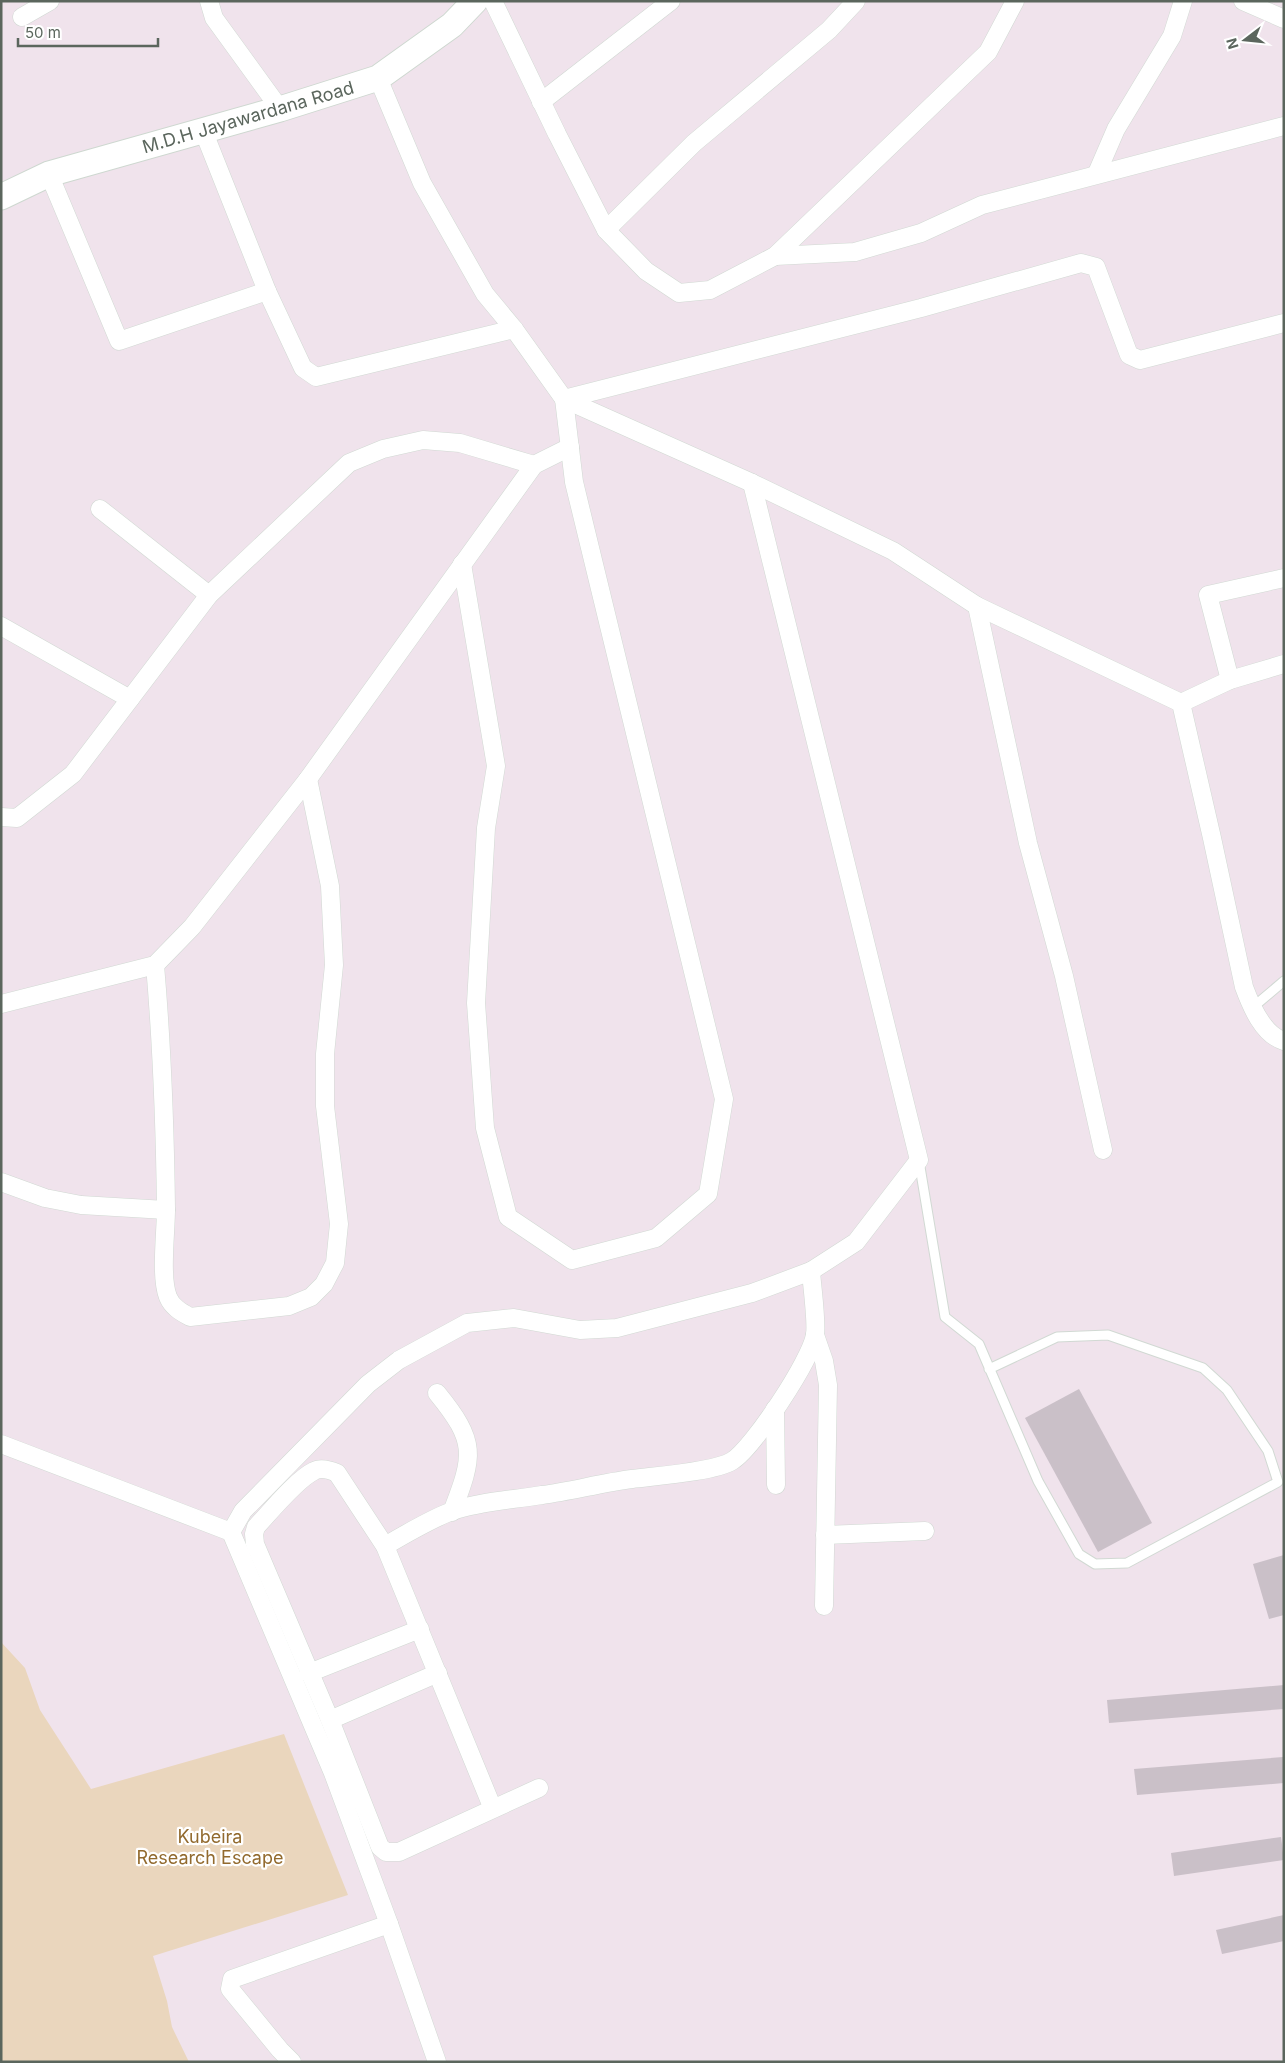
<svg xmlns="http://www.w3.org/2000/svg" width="1285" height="2063" viewBox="0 0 1285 2063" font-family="Inter,sans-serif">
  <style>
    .green { fill: #ead6bd }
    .building { fill: #cac0c8 }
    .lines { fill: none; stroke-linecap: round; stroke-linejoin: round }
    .lane-casing { stroke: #d1d9d3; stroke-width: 11 }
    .street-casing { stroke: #d1d9d3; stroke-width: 19 }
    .secondary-casing { stroke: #ced8d0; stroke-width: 27 }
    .lane { stroke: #fff; stroke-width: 9 }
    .street { stroke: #fff; stroke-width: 18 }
    .secondary { stroke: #fff; stroke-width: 25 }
    .labels { text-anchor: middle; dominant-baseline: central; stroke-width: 4.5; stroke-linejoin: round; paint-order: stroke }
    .street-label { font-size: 18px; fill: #5b665d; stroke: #fff }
    .park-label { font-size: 18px; fill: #926a2e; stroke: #fff }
  </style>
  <rect width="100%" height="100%" fill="#f0e3ec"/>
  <polygon class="green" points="1,1642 25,1668 40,1710 91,1789 284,1734 348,1895 153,1956 167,2001 172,2027 189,2062 1,2062"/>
  <g class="building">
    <polygon points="1079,1389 1152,1523 1098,1552 1025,1418"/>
    <polygon points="1284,1555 1284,1615 1269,1619 1253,1564"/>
    <polygon points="1284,1685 1284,1709 1109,1723 1107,1700"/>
    <polygon points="1283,1757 1284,1783 1137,1795 1134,1769"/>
    <polygon points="1281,1837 1284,1860 1174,1876 1171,1853"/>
    <polygon points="1284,1915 1284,1941 1222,1954 1216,1930"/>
  </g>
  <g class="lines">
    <g class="lane-casing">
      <g id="lane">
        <polyline points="1252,1008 1284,981"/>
        <polyline points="919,1161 945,1317 979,1344 1038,1481 1079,1554 1095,1564 1127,1563 1278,1482 1268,1451 1227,1390 1203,1368 1108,1335 1057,1337 989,1369"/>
      </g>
    </g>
    <g class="street-casing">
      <g id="street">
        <polyline points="209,1 214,18 280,109"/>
        <polyline points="493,1 557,134 606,230 646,271 679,293 710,290 775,256 988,52 1015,1"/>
        <polyline points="1243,1 1284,19"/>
        <polyline points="22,17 50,1"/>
        <path d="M378,78L422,183L485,294L514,329L564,399L752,483L893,551L977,606L1181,703L1212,838L1244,987C1251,1006 1263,1035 1284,1041"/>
        <polyline points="541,102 671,1"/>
        <polyline points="203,130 267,291 303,368 316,377 514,329"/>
        <polyline points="1097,173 1116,129 1172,36 1183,1"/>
        <polyline points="49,174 119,341 267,291"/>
        <polyline points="606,230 694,143 829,30 856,1"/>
        <polyline points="775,256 855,252 921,233 982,205 1284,126"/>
        <polyline points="100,509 209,595"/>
        <polyline points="462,564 496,766 486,828 476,1003 485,1128 508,1217 572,1260 656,1238 708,1194 724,1099 574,482 564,399 921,308 1081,263 1096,267 1129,355 1140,360 1284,323"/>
        <polyline points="977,606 1028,843 1064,976 1103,1150"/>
        <polyline points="1,626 130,699"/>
        <polyline points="1230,680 1208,595 1284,578"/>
        <polyline points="1181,703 1230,680 1284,664"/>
        <polyline points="1,817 17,818 73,774 209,595 349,463 383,449 423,440 460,443 534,465"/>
        <path d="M155,965C162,1046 165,1128 166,1209C166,1232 160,1277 168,1297C172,1307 181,1312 190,1317L289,1306L311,1297L324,1284L335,1263L339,1224L325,1106V1054L334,965L330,886L308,779"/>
        <polyline points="1,1004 155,965 192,927 308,779 534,465 570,447"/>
        <polyline points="1,1182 45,1198 81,1205 166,1210"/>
        <polyline points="815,1335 824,1361 828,1385 824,1606"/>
        <path d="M437,1393C477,1442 474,1455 452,1512"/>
        <polyline points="775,1409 776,1485"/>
        <polyline points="1,1444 231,1532"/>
        <polyline points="825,1535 925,1531"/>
        <path d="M385,1546C407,1533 429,1520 452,1511C482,1501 512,1500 542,1495C572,1491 601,1483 632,1479C655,1476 714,1472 732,1461C753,1448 811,1360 815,1335C817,1321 812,1287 811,1271"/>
        <polyline points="309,1673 420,1629"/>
        <polyline points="330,1720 438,1673"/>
        <path d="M493,1809L385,1546L337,1473C330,1470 321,1467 314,1471C297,1479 270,1512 256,1527L254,1534L255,1544L330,1720L380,1847L386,1852H399L539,1788"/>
        <polyline points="292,2062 280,2050 230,1989 232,1979 389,1924"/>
        <polyline points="437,2062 389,1924 333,1773 231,1532 243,1511 368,1384 399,1360 467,1323 514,1318 580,1330 617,1328 752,1293 811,1271 856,1242 919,1160 752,483"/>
      </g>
    </g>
    <g class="secondary-casing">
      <polyline id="secondary" points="1,197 49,174 280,109 378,78 452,25 475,1"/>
    </g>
    <use href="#lane" class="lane"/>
    <use href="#street" class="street"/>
    <use href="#secondary" class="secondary"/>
  </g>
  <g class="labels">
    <g class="street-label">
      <text transform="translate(248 117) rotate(-16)">M.D.H Jayawardana Road</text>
    </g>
    <g class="park-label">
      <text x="210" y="1836">Kubeira<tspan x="210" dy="21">Research Escape</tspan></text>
    </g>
  </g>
  <rect width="1285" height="2063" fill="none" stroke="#5b665d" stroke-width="5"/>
  <g transform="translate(1245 40) rotate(254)" stroke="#ffffff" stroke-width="4" paint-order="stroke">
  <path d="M0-4L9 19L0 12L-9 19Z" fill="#5b665d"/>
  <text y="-8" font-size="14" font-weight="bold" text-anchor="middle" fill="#5b665d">N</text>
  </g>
  <path d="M18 38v8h140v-8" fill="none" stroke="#5b665d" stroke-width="2.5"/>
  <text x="25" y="38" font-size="15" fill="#5b665d" stroke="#ffffff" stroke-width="4" paint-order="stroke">50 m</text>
</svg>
